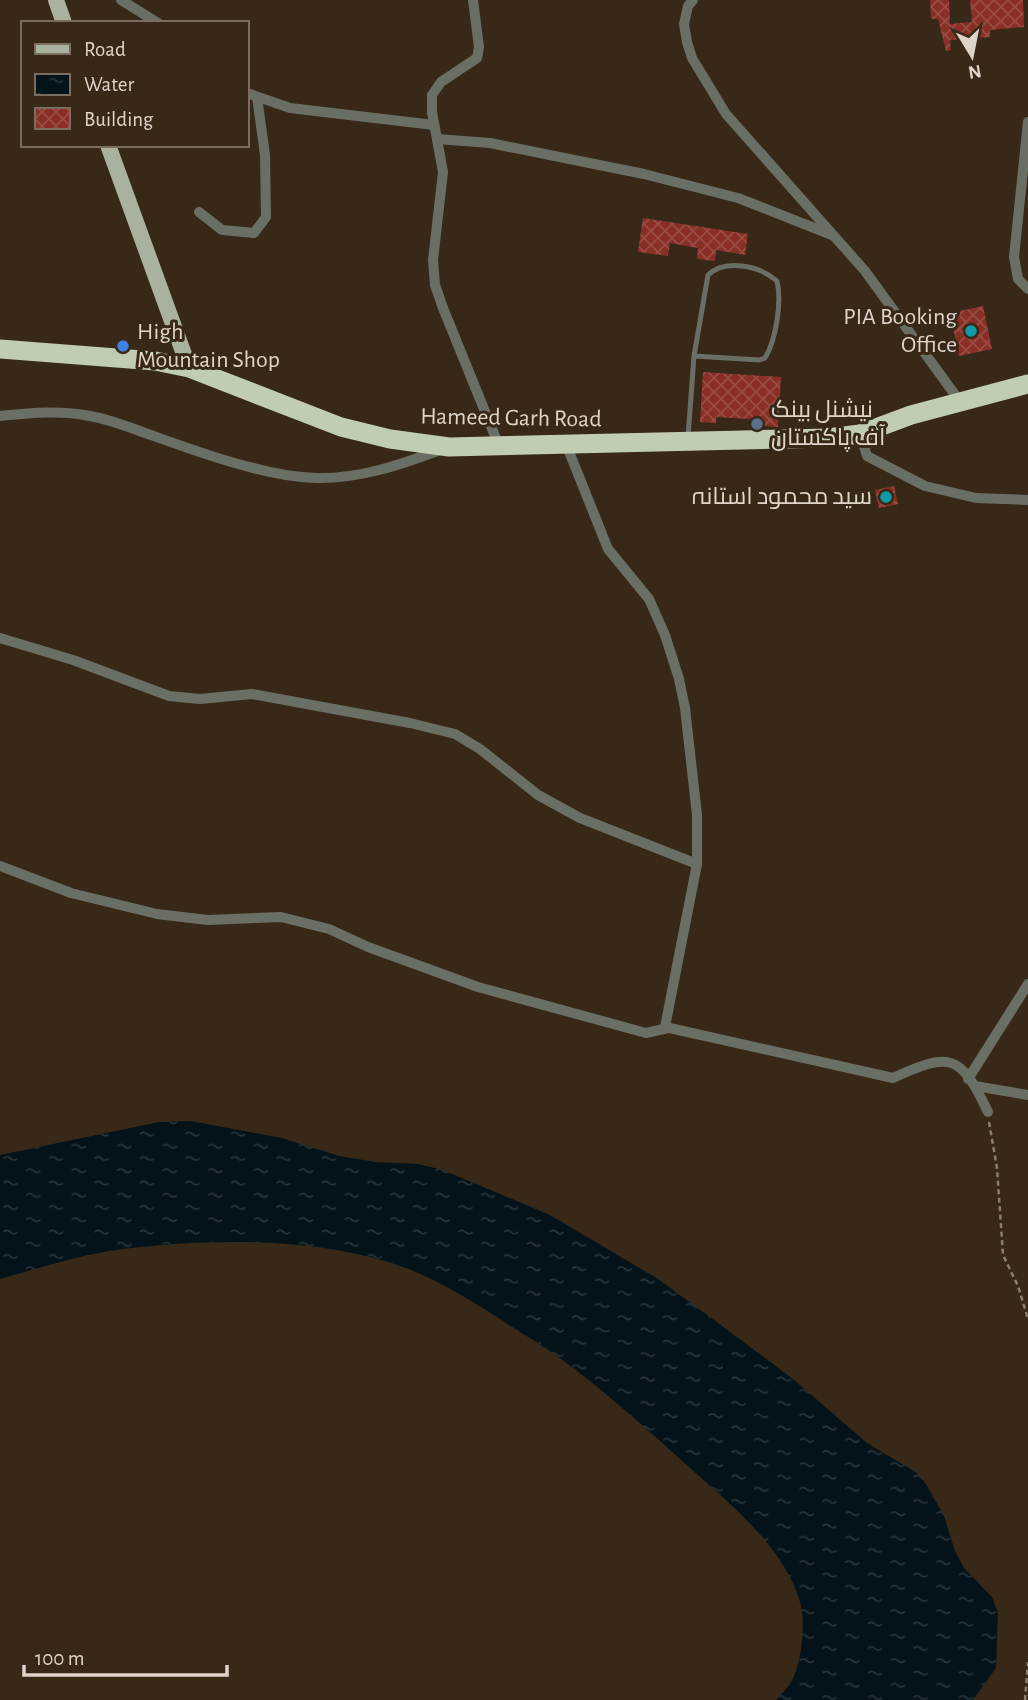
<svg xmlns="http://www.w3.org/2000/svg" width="1028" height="1700" viewBox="0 0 1028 1700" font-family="'Alegreya Sans',Cairo,sans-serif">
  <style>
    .water { fill: url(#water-ripples) }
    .building { fill: url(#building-cross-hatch) }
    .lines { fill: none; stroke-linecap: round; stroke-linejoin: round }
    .path { stroke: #8a7d70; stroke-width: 2.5; stroke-dasharray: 5 3.5; stroke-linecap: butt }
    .lane { stroke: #6a6f65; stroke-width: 5 }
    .street { stroke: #6a6f65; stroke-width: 10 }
    .primary { stroke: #a8b29e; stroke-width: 16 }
    .highway { stroke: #c1ccb4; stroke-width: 19 }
    .culture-dot { fill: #0f9aa8; stroke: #382818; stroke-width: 2.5 }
    .shop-dot { fill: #3f7fe0; stroke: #382818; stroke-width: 2.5 }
    .service-dot { fill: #5c6f8a; stroke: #382818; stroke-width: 2.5 }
    .labels { text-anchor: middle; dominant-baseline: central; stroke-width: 6; stroke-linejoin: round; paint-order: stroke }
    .poi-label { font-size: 24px; fill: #ded4ca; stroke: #382818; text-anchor: end }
    .street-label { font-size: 24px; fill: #ded4ca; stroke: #382818 }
  </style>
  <defs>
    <pattern id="water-ripples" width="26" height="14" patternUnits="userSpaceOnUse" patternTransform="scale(1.75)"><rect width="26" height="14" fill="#041319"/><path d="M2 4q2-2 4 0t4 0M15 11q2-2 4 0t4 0" fill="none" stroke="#283439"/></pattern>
    <pattern id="building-cross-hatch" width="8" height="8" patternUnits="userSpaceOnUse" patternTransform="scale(1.75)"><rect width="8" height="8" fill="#892f25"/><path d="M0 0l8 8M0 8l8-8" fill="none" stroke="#994c43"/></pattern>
  </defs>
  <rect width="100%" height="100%" fill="#382818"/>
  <path class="water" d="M191,1121L282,1138L339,1156L376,1162L418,1164L443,1170L550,1215L658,1279L710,1317L793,1379L867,1443L917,1473L926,1484L944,1516L955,1551L964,1568L992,1597L998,1613L996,1668L973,1700H776C781,1695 786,1689 790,1684C802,1664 806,1623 800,1602C784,1547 731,1505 690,1468C648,1430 606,1392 561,1359C542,1345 522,1334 503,1321C464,1296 426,1272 381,1260C301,1237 205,1239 123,1249C82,1254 40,1268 0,1279V1155L159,1122Z"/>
  <g class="building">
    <polygon points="930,0 949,0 950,24 972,22 970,0 1023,0 1024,27 990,30 990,37 950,40 951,50 946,51 938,19 931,19"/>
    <polygon points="643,218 748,234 745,255 716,250 715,261 697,259 698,248 670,243 668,256 638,252"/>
    <polygon points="983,306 992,349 959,356 950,313"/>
    <polygon points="703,372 781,377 778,427 764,426 764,420 716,417 716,423 700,422"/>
    <polygon points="894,486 898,504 879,508 875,490"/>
  </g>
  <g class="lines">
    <g class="path">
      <polyline points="989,1122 997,1168 1003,1255 1018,1286 1028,1319"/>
      <polyline points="1025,1700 1028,1662"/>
    </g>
    <path class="lane" d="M688,437L694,356L708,275C725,258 760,266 777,281C782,302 776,340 765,358L759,360L694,356"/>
    <g class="street">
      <polyline points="121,0 158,23"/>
      <polyline points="473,0 479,47 477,58 441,82 432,95 432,112 443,172 433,260 435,285 443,308 499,446"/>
      <polyline points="693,0 688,6 684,24 687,42 692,58 726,114 865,271 961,403"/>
      <polyline points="247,93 290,108 434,125"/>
      <polyline points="1028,122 1014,257 1018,279 1028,289"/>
      <polyline points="437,139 490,143 644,174 738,198 832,235"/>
      <polyline points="199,212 222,230 254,233 266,217 265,155 257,97"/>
      <path d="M0,416C31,413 60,410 90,416C112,420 131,428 151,435C198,452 267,477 316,478C359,479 400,465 440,450"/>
      <polyline points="860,434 867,456 925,486 976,498 1028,500"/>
      <path d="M566,444L608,549L649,599L665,635L679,679L685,708L697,815V864L665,1027L893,1078C950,1052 960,1053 988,1112"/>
      <polyline points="0,638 73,660 169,696 200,699 252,694 410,723 455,734 480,749 538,795 580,818 697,864"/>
      <polyline points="0,866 71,893 157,914 208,920 281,917 329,929 368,947 478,987 646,1033 668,1028"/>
      <polyline points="968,1079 1028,984"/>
      <polyline points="975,1086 1028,1095"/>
    </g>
    <g class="primary">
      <polyline points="56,0 64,23"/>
      <polyline points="108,145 189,368"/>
    </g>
    <polyline class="highway" points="0,349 155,361 189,368 341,427 390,439 449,447 828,438 860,434 911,415 1028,384"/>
  </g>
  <g class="culture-dot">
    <circle cx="971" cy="331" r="7"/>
    <circle cx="886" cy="497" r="7"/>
  </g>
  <circle class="shop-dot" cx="123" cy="346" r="7"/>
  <circle class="service-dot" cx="757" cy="424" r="7"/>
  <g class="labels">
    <g class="poi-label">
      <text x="957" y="317">PIA Booking<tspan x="957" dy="28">Office</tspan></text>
      <text x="137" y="332" text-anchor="start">High<tspan x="137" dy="28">Mountain Shop</tspan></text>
      <text x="771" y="410" text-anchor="start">نیشنل بینک<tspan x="771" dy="28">آف پاکستان</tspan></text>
      <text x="872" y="497">سید محمود استانہ</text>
    </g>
    <g class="street-label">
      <text transform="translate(511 418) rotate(1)">Hameed Garh Road</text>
    </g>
  </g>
  <rect x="21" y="21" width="228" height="126" fill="#382818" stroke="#7a6d5f" stroke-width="2"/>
  <rect x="35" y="44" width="35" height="10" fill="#a8b29e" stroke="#7a6d5f" stroke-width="2"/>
  <text x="84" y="56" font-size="21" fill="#ded4ca">Road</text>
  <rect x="35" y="74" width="35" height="21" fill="url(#water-ripples)" stroke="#7a6d5f" stroke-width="2"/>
  <text x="84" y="91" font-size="21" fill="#ded4ca">Water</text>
  <rect x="35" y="108" width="35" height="21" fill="url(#building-cross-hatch)" stroke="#7a6d5f" stroke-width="2"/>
  <text x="84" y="126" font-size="21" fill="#ded4ca">Building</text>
  <g transform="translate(972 56) rotate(170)" stroke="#382818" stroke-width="5" paint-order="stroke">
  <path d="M0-5L12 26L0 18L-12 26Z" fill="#ded4ca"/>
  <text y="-10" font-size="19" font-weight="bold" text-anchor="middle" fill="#ded4ca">N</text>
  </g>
  <path d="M24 1665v10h203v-10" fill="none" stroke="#ded4ca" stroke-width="3.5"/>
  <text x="35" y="1665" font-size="21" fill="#ded4ca" stroke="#382818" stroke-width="5" paint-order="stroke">100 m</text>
</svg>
